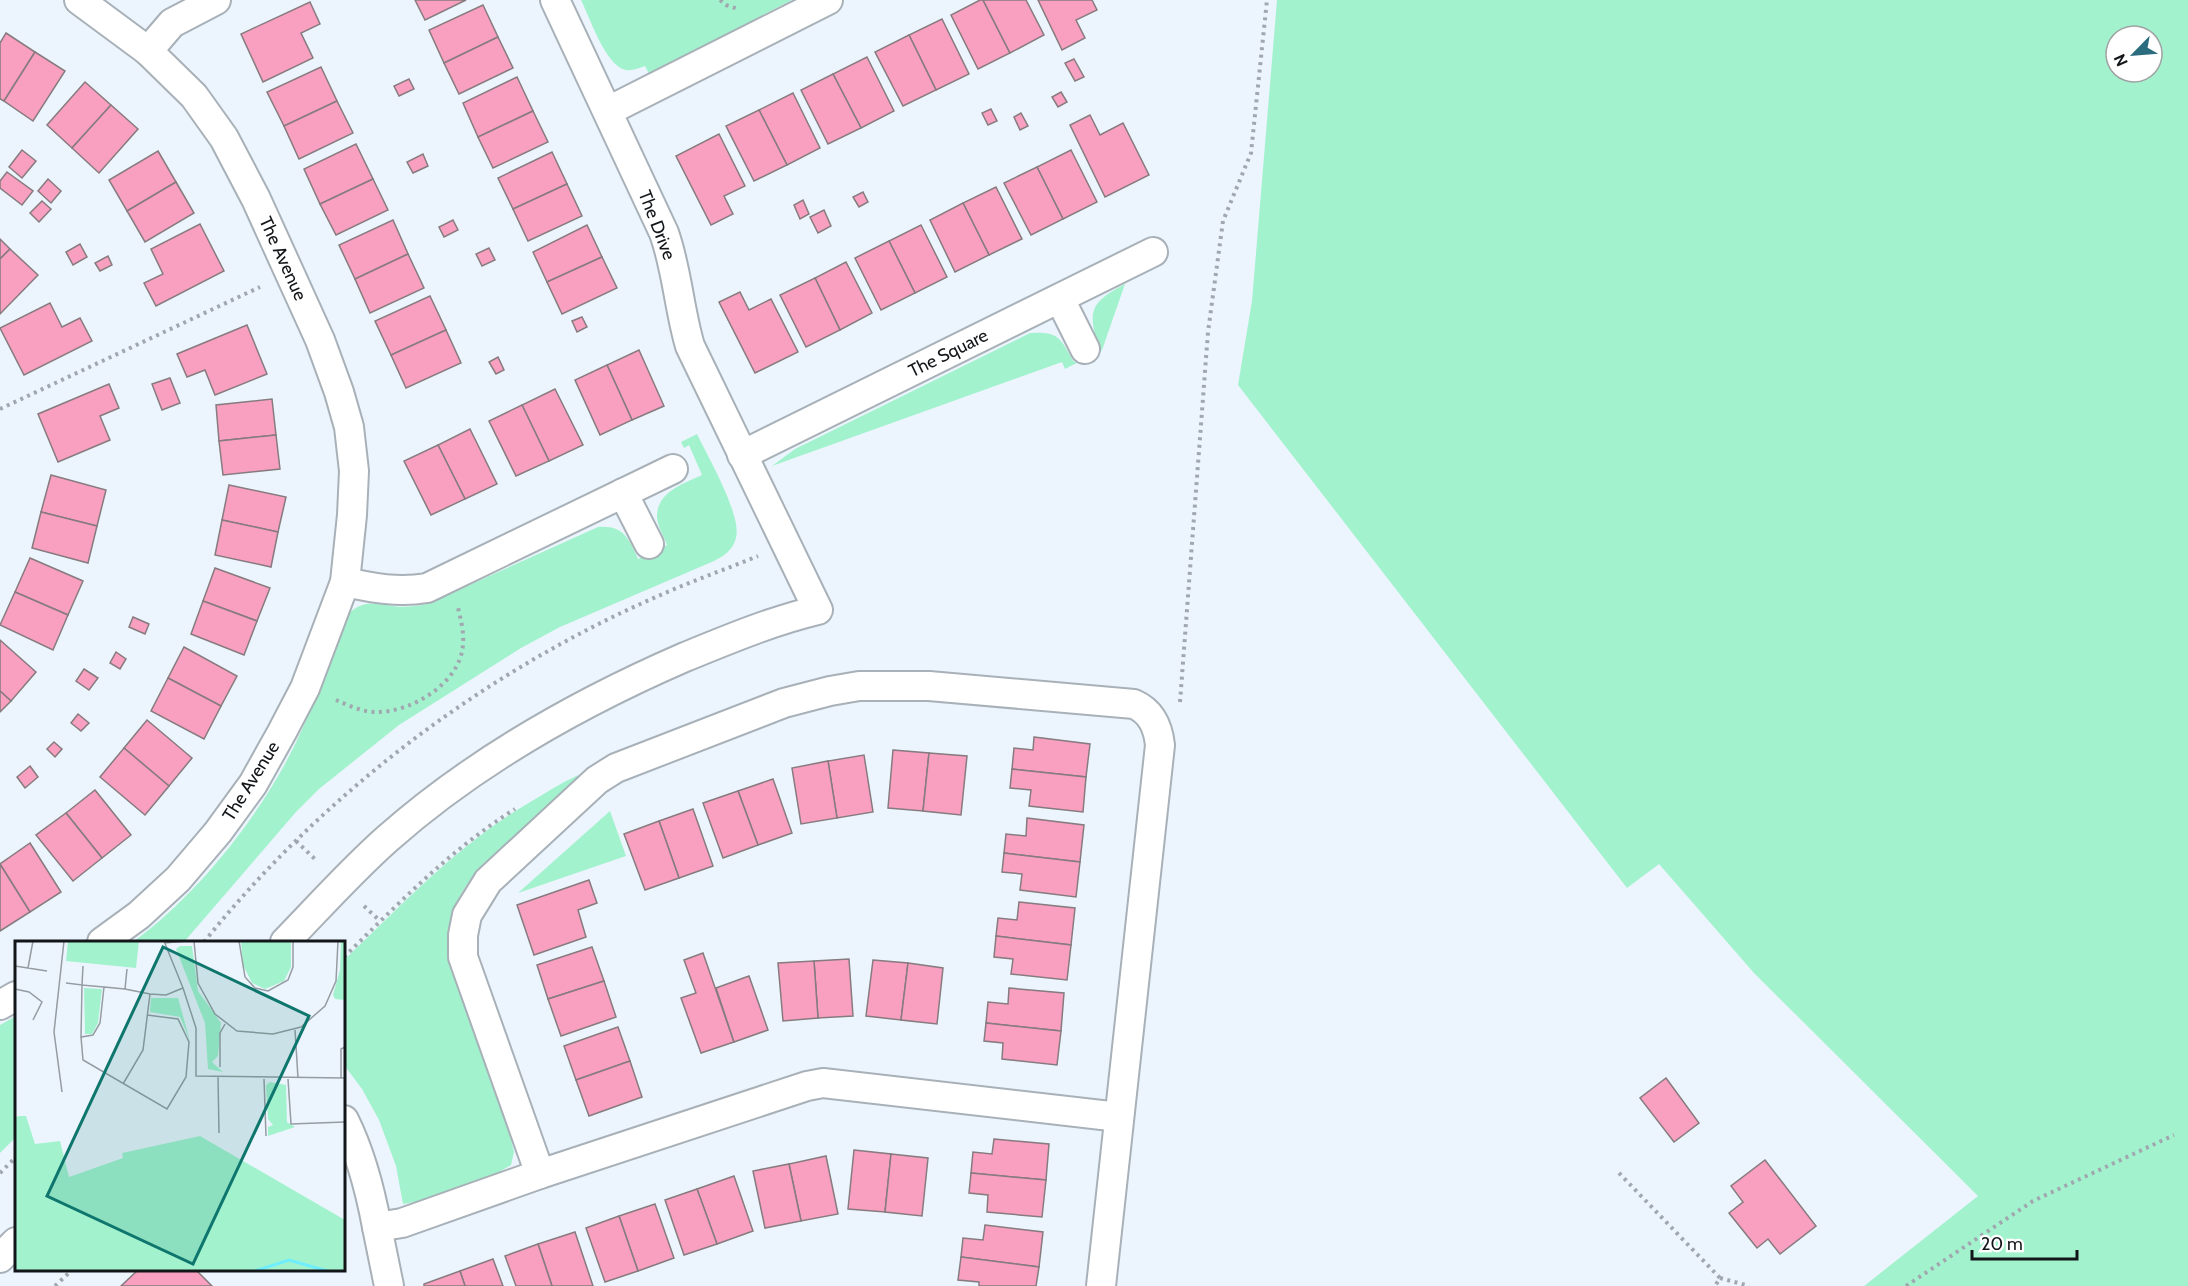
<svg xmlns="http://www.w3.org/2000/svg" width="2188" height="1286" viewBox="0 0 2188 1286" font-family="Cabin,sans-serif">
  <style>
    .green { fill: #a3f2ce; fill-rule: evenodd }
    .building { fill: #f99fc0; stroke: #867b7e; stroke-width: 1.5 }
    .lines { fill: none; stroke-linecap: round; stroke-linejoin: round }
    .street-casing { stroke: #a8b1b8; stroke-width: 32 }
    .path { stroke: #a0a7ae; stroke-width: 4; stroke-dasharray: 3 4.5; stroke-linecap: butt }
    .street { stroke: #fff; stroke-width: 28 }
    .labels { text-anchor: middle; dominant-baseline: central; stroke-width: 6; stroke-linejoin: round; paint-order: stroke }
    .street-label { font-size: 18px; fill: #131619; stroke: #fff }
    .inset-river { fill: none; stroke: #6feefd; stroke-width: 3 }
    .inset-road { fill: none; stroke: #959ca2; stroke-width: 1.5 }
    .view { fill: #0f766e; fill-opacity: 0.15; stroke: #0f766e; stroke-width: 3 }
    .inset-edge { fill: none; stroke: #131619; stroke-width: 3 }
  </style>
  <rect width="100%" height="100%" fill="#ecf5fd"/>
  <g class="green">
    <path d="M581,0H792L649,74L645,66C639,68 633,71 626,70C606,67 590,18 581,0Z"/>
    <path d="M1277,0H2188V1286H1864L1978,1196L1754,973L1659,864L1627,888L1238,385L1252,301ZM2116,36H2152V72H2116Z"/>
    <path d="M1125,284L1102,350L1065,369L1062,362L772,466L795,449L1030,333C1059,331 1060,338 1074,362L1100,350C1087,312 1089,303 1125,284Z"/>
    <path d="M697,434C708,457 742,515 736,538C733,550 724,556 714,561L560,627L521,648L399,725L319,789L296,812L184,942H133C194,897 250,828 286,762C311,715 329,664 348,614C363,600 374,603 393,606C404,608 417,606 427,604L598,527C623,525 629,538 638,559L667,545C664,537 658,527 657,518C656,492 683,484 702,475L689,445L684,448L681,442Z"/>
    <path d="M584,773L481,866C465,885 451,907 449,932C447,966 462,999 473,1030C485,1065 497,1100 510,1135L514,1152L511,1165L494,1175L415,1202L403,1204L396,1166L379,1120L362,1089L344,1065V960C403,904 460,842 532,801C549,791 565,780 584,773Z"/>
    <polygon points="610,811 626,856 518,893"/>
    <polygon points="16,1016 16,1137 0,1153 0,1025"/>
  </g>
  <g class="building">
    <polygon points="415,0 466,0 425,20"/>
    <polygon points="980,0 983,0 1010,53 978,69 951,15"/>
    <polygon points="983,0 1026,0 1044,35 1010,53"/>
    <polygon points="1038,0 1092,0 1097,10 1076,20 1085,38 1062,50"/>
    <polygon points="310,2 320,24 301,33 313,58 263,82 241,34"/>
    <polygon points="483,5 498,37 444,63 429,30"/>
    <polygon points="942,19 969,74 936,90 909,35"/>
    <polygon points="6,33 35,52 4,101 0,99 0,43"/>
    <polygon points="909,35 936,90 903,106 875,52"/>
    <polygon points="498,37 513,68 459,94 444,63"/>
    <polygon points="35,52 65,71 33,121 4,101"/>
    <polygon points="867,57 894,111 861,128 833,74"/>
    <polygon points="1074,59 1084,77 1075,81 1065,63"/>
    <polygon points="321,67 337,101 284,126 267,92"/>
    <polygon points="833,74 861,128 828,144 801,90"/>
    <polygon points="517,77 533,111 478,137 463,103"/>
    <polygon points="409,79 414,89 399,96 394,86"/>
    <polygon points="85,82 111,105 72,148 47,125"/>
    <polygon points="1061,92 1067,102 1058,107 1052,97"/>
    <polygon points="793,93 820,148 787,165 759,110"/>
    <polygon points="337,101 353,133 299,159 284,126"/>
    <polygon points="111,105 138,129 99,173 72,148"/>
    <polygon points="991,109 997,121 988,125 982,113"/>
    <polygon points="759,110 787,165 754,181 726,126"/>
    <polygon points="533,111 548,142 493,168 478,137"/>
    <polygon points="1021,113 1028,126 1020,130 1014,117"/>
    <polygon points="1090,115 1100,135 1123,123 1149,175 1105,197 1070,125"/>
    <polygon points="719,134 745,186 724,196 733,214 711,225 676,156"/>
    <polygon points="356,144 373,179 320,204 304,169"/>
    <polygon points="22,150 36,161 22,178 9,167"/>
    <polygon points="1071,150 1097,202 1063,219 1037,167"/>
    <polygon points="158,151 176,182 127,211 109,180"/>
    <polygon points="552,152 567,184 513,209 498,178"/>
    <polygon points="423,154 428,166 413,173 407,162"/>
    <polygon points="1037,167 1063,219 1031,235 1004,183"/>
    <polygon points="7,172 33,191 22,205 0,188 0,181"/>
    <polygon points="48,179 61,191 51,203 38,191"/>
    <polygon points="373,179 388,210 336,235 320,204"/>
    <polygon points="176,182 194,213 145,242 127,211"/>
    <polygon points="567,184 582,216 528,241 513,209"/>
    <polygon points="996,187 1022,239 989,255 963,203"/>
    <polygon points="863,192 868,202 859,207 853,197"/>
    <polygon points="803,200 809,214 800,219 794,205"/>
    <polygon points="42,201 51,209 39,222 30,213"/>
    <polygon points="963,203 989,255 955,272 930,220"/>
    <polygon points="824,210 831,226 818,233 810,217"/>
    <polygon points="393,220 408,254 355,279 339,245"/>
    <polygon points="453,220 458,230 444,237 439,227"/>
    <polygon points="200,224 224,271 156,306 144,283 163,274 151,249"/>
    <polygon points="587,225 602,257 547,282 533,252"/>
    <polygon points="921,225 947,277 915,293 889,241"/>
    <polygon points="0,239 10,249 0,259"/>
    <polygon points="889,241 915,293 881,310 855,258"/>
    <polygon points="80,244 87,257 73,265 66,252"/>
    <polygon points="489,248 495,260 482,266 476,254"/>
    <polygon points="10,249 38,275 0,314 0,259"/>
    <polygon points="408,254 424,288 370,313 355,279"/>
    <polygon points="108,256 112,265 100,271 95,263"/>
    <polygon points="602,257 617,288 562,314 547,282"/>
    <polygon points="846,262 872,313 840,330 815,278"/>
    <polygon points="815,278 840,330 806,347 780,295"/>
    <polygon points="740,292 749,310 771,299 798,352 755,373 719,302"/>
    <polygon points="430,296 446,330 391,355 375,321"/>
    <polygon points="50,303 62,327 80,318 92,341 24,375 0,328"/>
    <polygon points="582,317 587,327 577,332 572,321"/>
    <polygon points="247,325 267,374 215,395 205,370 187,377 177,354"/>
    <polygon points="446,330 461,363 406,388 391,355"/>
    <polygon points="639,350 664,406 632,420 607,365"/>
    <polygon points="498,357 504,370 496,374 489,362"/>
    <polygon points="607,365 632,420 600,435 575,380"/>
    <polygon points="170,378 180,403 162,410 152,384"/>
    <polygon points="109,384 119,408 100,416 110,440 58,462 38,414"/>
    <polygon points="555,389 583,445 549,461 522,405"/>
    <polygon points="272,399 276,435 219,441 216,405"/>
    <polygon points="522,405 549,461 516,476 489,421"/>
    <polygon points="470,429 497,484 465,499 438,445"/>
    <polygon points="276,435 280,469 223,475 219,441"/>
    <polygon points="438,445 465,499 431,515 404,461"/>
    <polygon points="51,475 106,490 97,526 41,512"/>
    <polygon points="229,485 286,497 278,532 222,520"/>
    <polygon points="41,512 97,526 88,563 32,548"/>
    <polygon points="222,520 278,532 271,567 215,555"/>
    <polygon points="30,558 83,581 68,615 15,592"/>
    <polygon points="215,568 270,588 257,621 203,601"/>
    <polygon points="15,592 68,615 53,650 0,625"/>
    <polygon points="203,601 257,621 244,655 191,634"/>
    <polygon points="133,617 149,624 145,634 129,627"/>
    <polygon points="0,640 36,672 11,701 0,691"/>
    <polygon points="184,647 237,676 221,706 168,678"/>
    <polygon points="116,652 126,659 120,669 110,663"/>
    <polygon points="84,669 98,678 89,690 76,681"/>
    <polygon points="168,678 221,706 204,739 151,711"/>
    <polygon points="0,691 11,701 0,712"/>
    <polygon points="78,714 89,723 81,731 71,723"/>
    <polygon points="147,720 192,758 169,786 124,748"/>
    <polygon points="1034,737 1090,744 1086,777 1012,769 1014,748 1033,750"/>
    <polygon points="54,742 62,749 55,757 47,749"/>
    <polygon points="124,748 169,786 145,815 100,777"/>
    <polygon points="893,750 929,753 923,811 888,808"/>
    <polygon points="929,753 967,756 961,815 923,811"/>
    <polygon points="864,755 873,812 837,818 828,761"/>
    <polygon points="828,761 837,818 801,824 792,768"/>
    <polygon points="30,766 38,777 25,788 17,777"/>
    <polygon points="1012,769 1086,777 1083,812 1029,806 1031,790 1010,788"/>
    <polygon points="773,779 792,833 758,845 738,791"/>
    <polygon points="95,790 131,835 102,858 66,813"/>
    <polygon points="738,791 758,845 723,858 703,803"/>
    <polygon points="693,809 713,866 679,878 659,821"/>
    <polygon points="66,813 102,858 73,881 36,835"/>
    <polygon points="1027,818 1084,825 1080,862 1004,853 1006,834 1026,836"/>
    <polygon points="659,821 679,878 645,890 624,834"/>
    <polygon points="30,843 61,892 30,912 0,864"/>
    <polygon points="1004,853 1080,862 1076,897 1020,890 1022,874 1002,872"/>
    <polygon points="0,864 30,912 0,931"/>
    <polygon points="589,880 597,903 578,910 586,937 534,955 517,905"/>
    <polygon points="1019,902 1075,908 1071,945 996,936 998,918 1017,920"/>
    <polygon points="996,936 1071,945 1067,980 1011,974 1013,959 994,957"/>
    <polygon points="592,947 604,981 548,999 537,965"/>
    <polygon points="703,953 734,1042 701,1053 681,998 696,993 684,960"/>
    <polygon points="849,959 853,1016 818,1018 814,961"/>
    <polygon points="873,960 908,963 901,1020 866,1016"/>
    <polygon points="814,961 818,1018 783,1021 778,963"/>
    <polygon points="908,963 943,968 937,1024 901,1020"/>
    <polygon points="749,976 768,1030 734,1042 716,988"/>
    <polygon points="604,981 616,1017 561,1036 548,999"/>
    <polygon points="1009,988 1064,993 1061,1031 986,1023 988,1002 1008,1004"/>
    <polygon points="986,1023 1061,1031 1057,1065 1002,1059 1003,1043 984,1041"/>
    <polygon points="618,1027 630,1061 576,1080 564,1046"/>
    <polygon points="630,1061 642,1097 589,1116 576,1080"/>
    <polygon points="1666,1078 1699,1123 1674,1142 1640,1098"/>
    <polygon points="994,1139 1049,1144 1046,1180 971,1173 973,1152 992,1154"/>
    <polygon points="854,1150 891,1154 885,1212 848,1209"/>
    <polygon points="891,1154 928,1158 922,1216 885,1212"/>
    <polygon points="826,1156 838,1214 801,1221 789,1164"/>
    <polygon points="1765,1160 1816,1226 1780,1254 1768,1239 1757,1248 1729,1213 1743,1202 1731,1186"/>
    <polygon points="789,1164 801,1221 765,1228 753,1171"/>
    <polygon points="971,1173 1046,1180 1042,1217 987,1212 988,1195 969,1193"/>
    <polygon points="734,1176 753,1231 717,1244 697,1189"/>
    <polygon points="697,1189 717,1244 684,1255 665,1200"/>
    <polygon points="655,1204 674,1258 638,1271 619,1216"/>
    <polygon points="619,1216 638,1271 605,1282 586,1228"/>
    <polygon points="985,1225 1043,1232 1039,1267 961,1257 963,1238 983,1240"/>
    <polygon points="575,1232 593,1286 552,1286 538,1244"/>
    <polygon points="538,1244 552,1286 516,1286 505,1256"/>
    <polygon points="961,1257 1039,1267 1036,1286 979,1286 979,1282 958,1280"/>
    <polygon points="493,1259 503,1286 465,1286 460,1271"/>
    <polygon points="138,1270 196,1270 212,1286 121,1286"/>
    <polygon points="460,1271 465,1286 424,1286 424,1284"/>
  </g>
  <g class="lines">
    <g class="street-casing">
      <g id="street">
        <path id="s1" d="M79,0L148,51L194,96L224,138L256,199L320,340L339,392L349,427L354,471L352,515L345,582L305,688L282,732L253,784L218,832L178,879L139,915L102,942"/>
        <polyline points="148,51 172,23 216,0"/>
        <polyline points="608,111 828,0"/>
        <polyline points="1060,299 1085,349"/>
        <path id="s2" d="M742,455L1153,252"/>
        <polyline points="623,493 649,544"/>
        <path d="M345,582C373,588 398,593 427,588L673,469"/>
        <path d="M285,942C318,908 351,871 387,839C474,762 579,703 685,657C729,639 772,621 818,610L690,346C679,309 677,269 664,233L555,0"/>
        <polyline points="0,1005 16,996"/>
        <path d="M344,1120C361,1154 370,1189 377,1227L402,1223L540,1174L807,1086L823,1083L1119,1117"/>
        <path d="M540,1174L463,957V935L467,915L488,881L597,780L616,768L784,703L830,691L859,686H929L1134,704C1152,712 1158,727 1160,745L1101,1286"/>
        <polyline points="377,1227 389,1286"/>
        <polyline points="0,1258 16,1242"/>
      </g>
    </g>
    <g class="path">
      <polyline points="720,0 726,5 738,9"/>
      <polyline points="0,409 260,287"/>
      <path d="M336,700C348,705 362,712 375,712C411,713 461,683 463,644C464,632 461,620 458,608"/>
      <polyline points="1180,702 1208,332 1223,221 1251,153 1267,0"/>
      <polyline points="296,841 317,861"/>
      <polyline points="364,906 380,921"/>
      <path d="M204,942C322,795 482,673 656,597C689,582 724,570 758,556"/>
      <path d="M344,957C398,904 451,849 515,809"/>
      <polyline points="0,1173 16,1157"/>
      <polyline points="1619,1173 1720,1278 1715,1286"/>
      <polyline points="1720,1278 1749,1286"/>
      <polyline points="55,1286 72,1270"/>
      <polyline points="1906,1286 2033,1201 2174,1135"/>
    </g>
    <use href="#street" class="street"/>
  </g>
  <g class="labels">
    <g class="street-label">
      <text transform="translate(657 225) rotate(69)">The Drive</text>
      <text stroke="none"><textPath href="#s1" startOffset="336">The Avenue</textPath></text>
      <text stroke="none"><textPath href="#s2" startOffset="230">The Square</textPath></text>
      <text transform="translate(251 781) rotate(-58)">The Avenue</text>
    </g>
  </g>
  <g transform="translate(15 941)">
    <rect width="330" height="330" fill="#ecf5fd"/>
    <path d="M53,0H124L121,27L51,20ZM226,0H276V26L269,40L250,48L237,42L228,24ZM326,0H330V59L320,58L318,54L325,29ZM165,5H177L183,50L206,82L203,115L197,121L208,131L193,128L190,82L161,8ZM69,47L87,48L83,82L77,93H70ZM136,57H163L175,100L165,76L135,71ZM255,141L271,144L272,181L280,186L253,195V186L258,184L253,178L251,144ZM5,175H11L20,203L45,200L54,236L108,217L107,212L185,195L330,279V330H0V176Z" fill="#a3f2ce"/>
    <path class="inset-river" d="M240,330L274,319L312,330"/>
    <path class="inset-road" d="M179,0L183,42L200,73L222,90L258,93L286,86L310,65L321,40L323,0M224,0L230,36L240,47L253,50L273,39L278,26V0M149,2L172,0M0,25L32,30M13,27L18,0M51,42L67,44L68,25M89,46L85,82L78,94L66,96L67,44L89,46L110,48L135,53M168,47L181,87V135L330,137M0,48L14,51L27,61L18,79M110,48L112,28M280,89L283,137M66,96L68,119L152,168L171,136L174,101L163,78L132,74M205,126V92L210,83M203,135L204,192M326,137V108L330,106M249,138L251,195M273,138L276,183L330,181M108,143L128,109L135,53L151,54L168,47L149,0M47,151L39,91L49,0"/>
    <path class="view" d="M148,6L294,75L178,323L32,255Z"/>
    <rect width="330" height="330" class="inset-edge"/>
  </g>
  <g transform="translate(2134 54) rotate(245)"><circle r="28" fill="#ffffff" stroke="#a1a2a3" stroke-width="1.5"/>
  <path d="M0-4.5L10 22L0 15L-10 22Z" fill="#2b6d7f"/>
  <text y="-9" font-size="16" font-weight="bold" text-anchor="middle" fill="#131619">N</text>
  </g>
  <path d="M1972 1250v9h105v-9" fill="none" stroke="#131619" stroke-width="3"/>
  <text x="1981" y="1250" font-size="18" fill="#131619" stroke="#ffffff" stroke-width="4.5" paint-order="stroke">20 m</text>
</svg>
